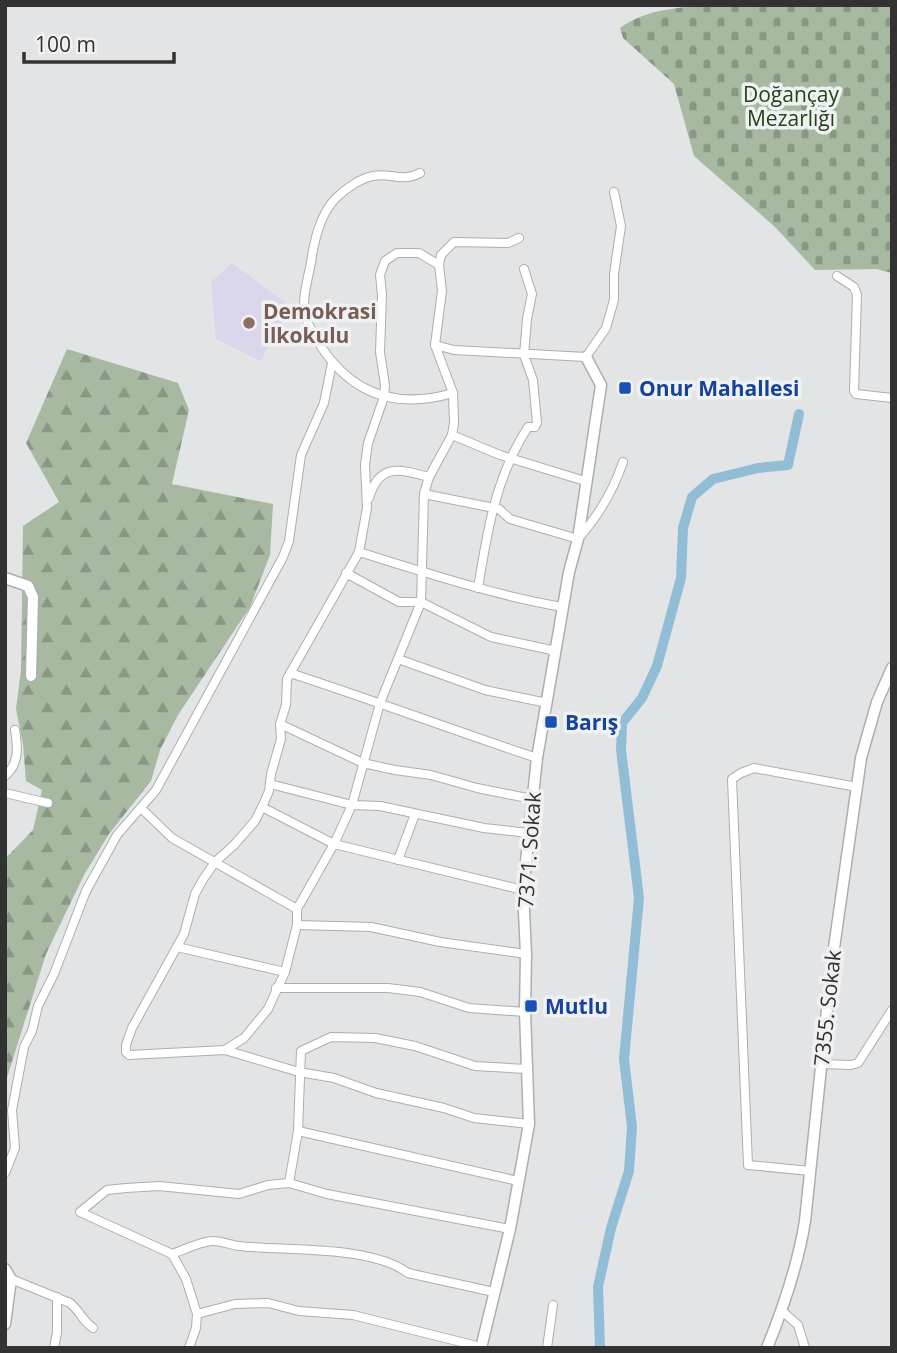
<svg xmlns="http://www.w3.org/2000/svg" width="897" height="1353" viewBox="0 0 897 1353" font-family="'Open Sans',sans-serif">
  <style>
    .education { fill: #dad7ed }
    .forest { fill: url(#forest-firs) }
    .cemetery { fill: url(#cemetery-stones) }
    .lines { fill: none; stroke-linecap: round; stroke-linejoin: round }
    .canal { stroke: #91bed4; stroke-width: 10 }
    .minor-casing { stroke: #adaeaf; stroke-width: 10 }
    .tertiary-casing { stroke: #adaeaf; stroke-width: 13 }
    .minor { stroke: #fff; stroke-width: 8 }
    .tertiary { stroke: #fff; stroke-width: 10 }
    .education-dot { fill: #8d6e63; stroke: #f0f1f3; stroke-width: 2.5 }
    .transit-dot { fill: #1a4fb4; stroke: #f0f1f3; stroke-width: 2.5 }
    .labels { text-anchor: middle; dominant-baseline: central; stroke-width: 7; stroke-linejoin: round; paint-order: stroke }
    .park-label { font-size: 21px; fill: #224514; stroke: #f0f1f3 }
    .education-label { font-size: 21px; font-weight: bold; fill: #785e54; stroke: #f0f1f3; text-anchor: start }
    .transit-label { font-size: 21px; font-weight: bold; fill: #164399; stroke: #f0f1f3; text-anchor: start }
    .street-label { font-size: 21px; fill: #323233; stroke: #f0f1f3 }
  </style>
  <defs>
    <pattern id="forest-firs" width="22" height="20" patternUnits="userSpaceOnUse" patternTransform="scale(1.75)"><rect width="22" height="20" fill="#a8b9a2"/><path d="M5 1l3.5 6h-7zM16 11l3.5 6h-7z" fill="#899785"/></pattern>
    <pattern id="cemetery-stones" width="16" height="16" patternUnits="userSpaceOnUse" patternTransform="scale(1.75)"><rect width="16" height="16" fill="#a8b9a2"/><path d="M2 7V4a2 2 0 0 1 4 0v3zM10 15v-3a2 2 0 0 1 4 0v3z" fill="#899785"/></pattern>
  </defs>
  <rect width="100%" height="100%" fill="#e3e4e5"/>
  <polygon class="education" points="232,263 292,307 260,361 216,339 211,282"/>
  <polygon class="forest" points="67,349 178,383 189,410 172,484 273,504 270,555 250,607 178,715 160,750 151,781 109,834 84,875 46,954 5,1084 5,859 33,830 42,790 26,781 23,744 16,709 21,670 23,526 59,502 26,443"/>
  <path class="cemetery" d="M721,5H892V273L876,269L815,270L775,227L694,156L674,84L623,38L620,28C649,7 686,7 721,5Z"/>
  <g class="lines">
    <polyline class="canal" points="600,1348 598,1287 611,1228 629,1171 632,1127 624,1059 639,898 621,750 622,723 642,698 657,666 681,578 683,528 692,497 713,479 758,468 788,465 799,414"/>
    <g class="minor-casing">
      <g id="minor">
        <path d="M420,173C401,183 391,172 373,176C361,178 345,189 336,198C321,213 314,241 311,262C309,275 304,290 304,304C304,321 314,335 322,348C354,396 398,409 453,393"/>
        <polyline points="439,265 419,253 397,253 385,261 380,275 382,295 380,352 385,385 384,397 368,443 365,465 367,508 359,552 287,679 286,705 280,724 281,739 271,774 269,791 262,807 255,821 234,845 215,862 202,881 195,894 184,934 132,1028 126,1045 126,1052 129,1055 225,1050 299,1072 334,1078 376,1093 444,1108 474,1118 529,1124"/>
        <polyline points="837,276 854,287 857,295 854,391 856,394 892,398"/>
        <polyline points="435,345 454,350 586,357 606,328 614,300 614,274 621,226 614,192"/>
        <polyline points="452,435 500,455 585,481"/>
        <path d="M424,494L499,509L510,519L578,539C599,515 613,492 623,462"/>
        <path d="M369,498C379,463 399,469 429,477"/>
        <path d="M359,552C427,573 493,595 563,607"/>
        <polyline points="346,573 399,602 421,602 491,637 556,651"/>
        <path d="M478,588C487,532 496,476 528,427H535L537,423L533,380L524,355L527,319L532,294L524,269"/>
        <polyline points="398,659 485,690 547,703"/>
        <path d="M290,673C373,700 455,731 537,758"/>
        <polyline points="280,724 363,763 395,770 431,775 477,788 532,799"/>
        <path d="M5,776C19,764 18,748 15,730"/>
        <polyline points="270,784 352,805 380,806 484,828 529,833"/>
        <polyline points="5,793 48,803"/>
        <polyline points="262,807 334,844 523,890"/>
        <polyline points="141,808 172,838 297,909"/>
        <polyline points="398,860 415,814"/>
        <polyline points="297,925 371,927 440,942 526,954"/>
        <polyline points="177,947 285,972"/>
        <polyline points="276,988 388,988 420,992 469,1008 525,1012"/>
        <polyline points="225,1050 244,1038 268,1009 285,972 297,925 297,909 334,844 352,805 380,703 421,602 424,494 429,477 452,435 454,423 453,393 435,345 442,291 439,265 441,255 454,242 508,243 519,238"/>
        <polyline points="821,1064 851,1065 858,1063 892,1010"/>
        <polyline points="298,1131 518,1181"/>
        <polyline points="810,1171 748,1165 732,779 741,773 754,768 857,787"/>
        <polyline points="5,1173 15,1148 12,1110 24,1047 32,1031 38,1006 54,974 86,891 117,835 156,790 283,557 289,541 301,455 324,403 332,363"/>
        <polyline points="289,1183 298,1131 301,1051 331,1037 375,1038 415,1046 475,1066 526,1069"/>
        <path d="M172,1254C184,1250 201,1241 213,1241C222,1241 231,1245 239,1246C285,1251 371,1245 408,1273L494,1292"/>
        <path d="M11,1279L70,1303C80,1311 81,1319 93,1328"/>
        <polyline points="782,1311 798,1325 805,1348"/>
        <polyline points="197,1314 235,1304 268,1303 299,1311 353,1315 481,1347"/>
        <polyline points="54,1348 57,1333 57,1297"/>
        <polyline points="189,1348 196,1328 197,1314 186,1279 172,1254 80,1212 107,1190 126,1188 159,1186 239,1194 268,1185 289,1183 327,1194 510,1229"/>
        <polyline points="547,1348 553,1305"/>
      </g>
    </g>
    <g class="tertiary-casing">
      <g id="tertiary">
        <polyline points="5,578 28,586 33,597 31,676"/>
        <polyline points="5,1269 11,1279 5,1324"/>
        <polyline points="481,1348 510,1229 529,1124 525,1012 526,954 523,890 537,758 569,572 578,539 601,385 586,357"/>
        <path d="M767,1348C784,1306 798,1265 805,1221L832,962L861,758L877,702L892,668"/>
      </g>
    </g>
    <use href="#minor" class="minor"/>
    <use href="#tertiary" class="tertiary"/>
  </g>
  <circle class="education-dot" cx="249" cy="323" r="7"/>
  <g class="transit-dot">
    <rect x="618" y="381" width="14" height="14" rx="3.5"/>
    <rect x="544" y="715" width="14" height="14" rx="3.5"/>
    <rect x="524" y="999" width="14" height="14" rx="3.5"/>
  </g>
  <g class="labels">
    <g class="park-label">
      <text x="791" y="94">Doğançay<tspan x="791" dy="24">Mezarlığı</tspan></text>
    </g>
    <g class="education-label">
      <text x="263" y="311">Demokrasi<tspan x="263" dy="24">İlkokulu</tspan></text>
    </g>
    <g class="transit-label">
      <text x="639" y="388">Onur Mahallesi</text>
      <text x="565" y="722">Barış</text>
      <text x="545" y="1006">Mutlu</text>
    </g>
    <g class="street-label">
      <text transform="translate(529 850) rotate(-86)">7371. Sokak</text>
      <text transform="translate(827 1008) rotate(-84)">7355. Sokak</text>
    </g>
  </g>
  <rect width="897" height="1353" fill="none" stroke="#323233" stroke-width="14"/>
  <path d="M24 52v10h150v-10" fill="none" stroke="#323233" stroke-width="3.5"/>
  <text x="35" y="52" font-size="21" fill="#323233" stroke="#f0f1f3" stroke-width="5" paint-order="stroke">100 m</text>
</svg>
